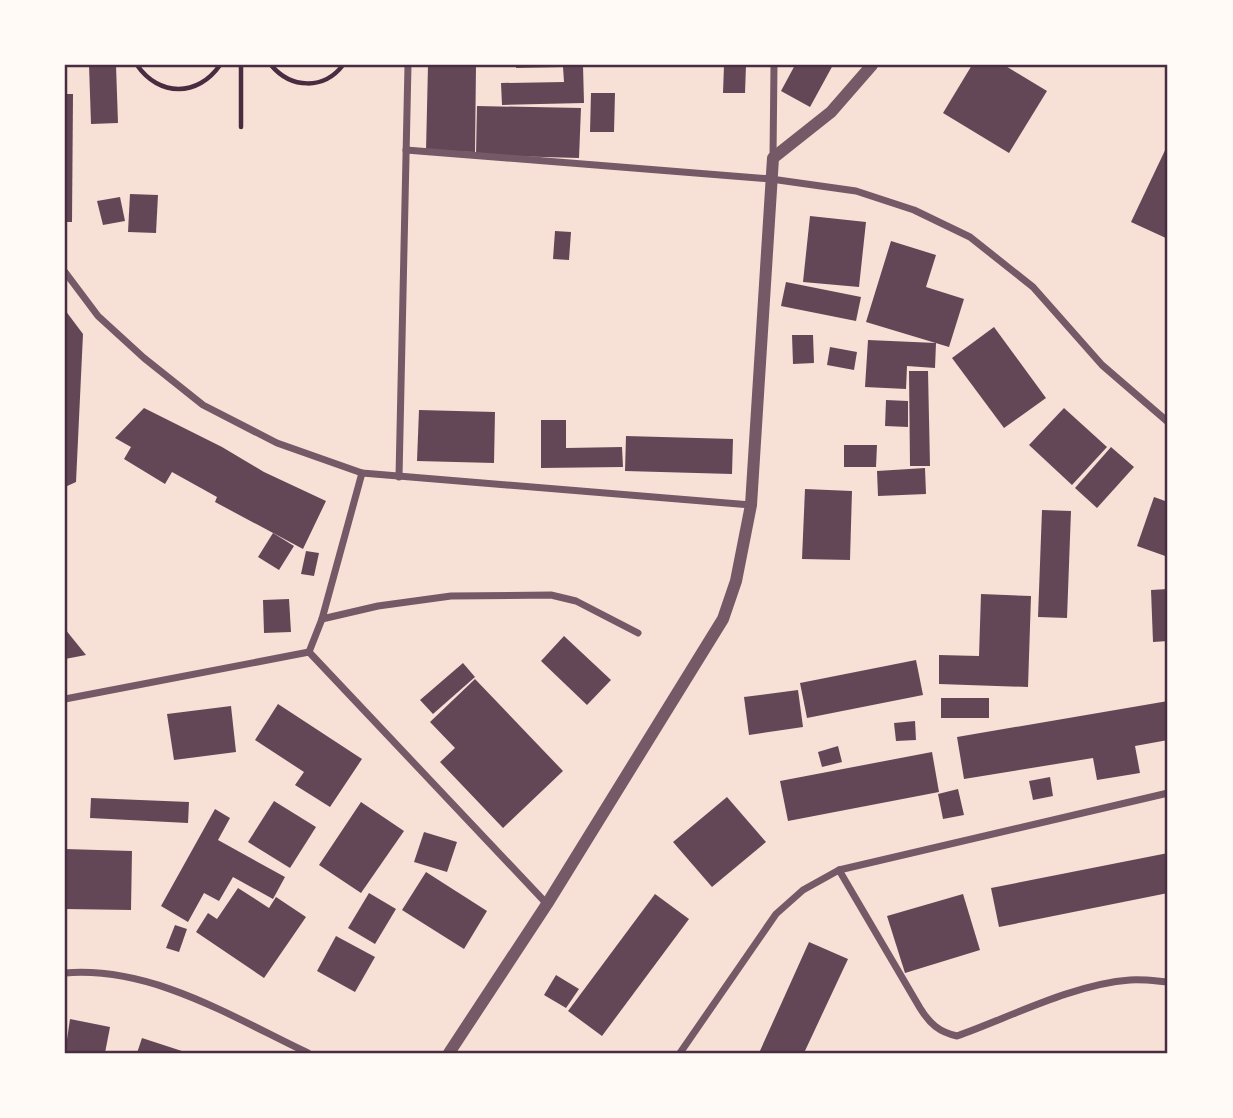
<svg xmlns="http://www.w3.org/2000/svg" width="1233" height="1118" viewBox="0 0 1233 1118" font-family="'Alegreya Sans',sans-serif">
  <style>
    .building { fill: #644757 }
    .lines { fill: none; stroke-linecap: round; stroke-linejoin: round }
    .path { stroke: #4a2c40; stroke-width: 4.5 }
    .minor { stroke: #755966; stroke-width: 7 }
    .tertiary { stroke: #755966; stroke-width: 12 }
    .neatline { fill: none; stroke: #4a2c40; stroke-width: 2.5 }
  </style>
  <rect width="100%" height="100%" fill="#f7e1d7"/>
  <g class="building">
    <polygon points="89,65 116,65 118,123 91,124"/>
    <polygon points="428,65 476,65 475,152 426,151"/>
    <polygon points="516,65 583,65 584,103 502,105 501,83 564,82 563,67 516,68"/>
    <polygon points="724,65 746,65 745,93 723,93"/>
    <polygon points="795,65 833,65 810,107 781,91"/>
    <polygon points="972,65 1004,65 1047,91 1009,153 943,113"/>
    <polygon points="591,93 615,93 614,132 590,132"/>
    <polygon points="65,94 73,94 72,222 65,222"/>
    <polygon points="477,106 581,108 579,158 476,155"/>
    <polygon points="1168,144 1168,239 1131,222"/>
    <polygon points="130,194 158,195 156,233 128,232"/>
    <polygon points="120,197 125,221 103,225 97,201"/>
    <polygon points="810,216 866,222 859,287 803,282"/>
    <polygon points="555,231 571,232 569,260 553,259"/>
    <polygon points="891,241 936,255 926,287 964,299 949,347 866,322"/>
    <polygon points="786,282 861,297 856,321 781,306"/>
    <polygon points="65,310 83,334 76,482 65,487"/>
    <polygon points="994,327 1046,398 1004,428 952,358"/>
    <polygon points="792,335 813,335 814,363 793,364"/>
    <polygon points="868,340 936,343 935,368 907,366 906,389 865,387"/>
    <polygon points="830,347 857,352 854,370 827,365"/>
    <polygon points="909,371 928,371 930,466 910,466"/>
    <polygon points="886,400 908,401 908,427 885,426"/>
    <polygon points="144,408 222,447 264,472 326,501 303,549 215,502 217,497 172,472 165,484 124,459 131,447 115,438"/>
    <polygon points="1064,408 1107,447 1072,485 1029,445"/>
    <polygon points="419,410 495,412 494,463 417,461"/>
    <polygon points="541,420 566,420 566,448 622,447 623,467 541,468"/>
    <polygon points="626,436 733,439 732,474 625,471"/>
    <polygon points="844,445 877,445 876,467 844,467"/>
    <polygon points="1111,447 1134,467 1097,508 1075,488"/>
    <polygon points="925,468 926,494 878,496 877,471"/>
    <polygon points="805,489 852,491 850,560 802,559"/>
    <polygon points="1154,497 1168,502 1168,557 1137,546"/>
    <polygon points="1042,510 1071,511 1067,618 1038,617"/>
    <polygon points="273,533 294,546 279,570 258,557"/>
    <polygon points="306,551 319,553 314,576 301,574"/>
    <polygon points="1168,589 1168,641 1153,642 1151,590"/>
    <polygon points="981,594 1031,596 1028,687 939,684 939,655 979,656"/>
    <polygon points="289,599 291,632 264,633 263,600"/>
    <polygon points="65,629 86,655 65,659"/>
    <polygon points="564,636 611,680 587,705 541,661"/>
    <polygon points="916,660 923,695 807,718 800,683"/>
    <polygon points="463,663 475,677 433,714 420,700"/>
    <polygon points="475,679 563,771 503,828 440,762 455,748 430,722"/>
    <polygon points="798,690 803,727 749,735 744,697"/>
    <rect x="941" y="698" width="48" height="20"/>
    <polygon points="1168,701 1168,740 1135,746 1140,773 1097,780 1093,758 964,779 957,737"/>
    <polygon points="278,704 362,759 330,807 295,785 304,772 255,740"/>
    <polygon points="231,706 236,752 174,760 167,714"/>
    <polygon points="915,721 916,740 896,741 894,723"/>
    <polygon points="838,746 842,762 822,767 818,752"/>
    <polygon points="932,752 939,792 788,821 780,781"/>
    <polygon points="1050,777 1053,796 1033,800 1029,781"/>
    <polygon points="958,789 964,815 943,819 938,794"/>
    <polygon points="727,797 766,842 712,887 673,842"/>
    <polygon points="91,798 189,802 188,823 90,818"/>
    <polygon points="274,801 316,827 290,868 248,842"/>
    <polygon points="361,802 404,831 361,893 319,865"/>
    <polygon points="215,809 230,818 218,840 285,877 273,899 233,877 219,901 204,893 188,922 161,906"/>
    <polygon points="424,832 457,842 447,872 414,862"/>
    <polygon points="65,849 132,851 131,910 65,909"/>
    <polygon points="1168,853 1168,893 999,927 991,888"/>
    <polygon points="426,872 487,911 464,949 402,910"/>
    <polygon points="238,888 269,908 276,897 306,917 264,978 196,932 208,913 217,919"/>
    <polygon points="369,893 396,909 375,944 348,928"/>
    <polygon points="655,894 689,919 602,1036 568,1011"/>
    <polygon points="963,894 980,950 905,973 887,916"/>
    <polygon points="175,925 187,929 179,952 166,948"/>
    <polygon points="336,936 375,957 355,992 317,971"/>
    <polygon points="809,942 848,959 804,1053 759,1053"/>
    <polygon points="556,975 579,989 566,1008 544,995"/>
    <polygon points="70,1019 110,1027 105,1053 65,1053"/>
    <polygon points="142,1038 188,1053 137,1053"/>
  </g>
  <g class="lines">
    <g class="path">
      <path d="M137,65C159,97 198,97 220,65"/>
      <path d="M271,65C291,89 324,90 343,65"/>
      <polyline points="241,127 241,65"/>
    </g>
    <g class="minor">
      <polyline points="406,150 771,179 856,191 914,210 970,237 1033,287 1102,365 1168,422"/>
      <polyline points="773,157 774,65"/>
      <polyline points="65,272 98,316 144,358 203,405 277,443 362,473 751,505"/>
      <polyline points="399,477 408,65"/>
      <polyline points="322,619 378,606 451,596 551,595 576,601 638,633"/>
      <polyline points="309,652 322,619 362,473"/>
      <polyline points="65,699 309,652 547,904"/>
      <path d="M839,870L920,1008C930,1024 939,1032 957,1036C1010,1017 1074,984 1130,980C1142,979 1156,981 1168,982"/>
      <path d="M65,973C152,966 232,1017 308,1053"/>
      <polyline points="680,1053 776,914 803,890 839,870 1168,793"/>
    </g>
    <polyline class="tertiary" points="449,1053 547,904 723,619 736,581 751,505 773,158 831,112 872,65"/>
  </g>
  <rect width="1233" height="1118" fill="none" stroke="#fffaf5" stroke-width="133"/>
  <rect x="66" y="66" width="1100" height="986" class="neatline"/>
</svg>
